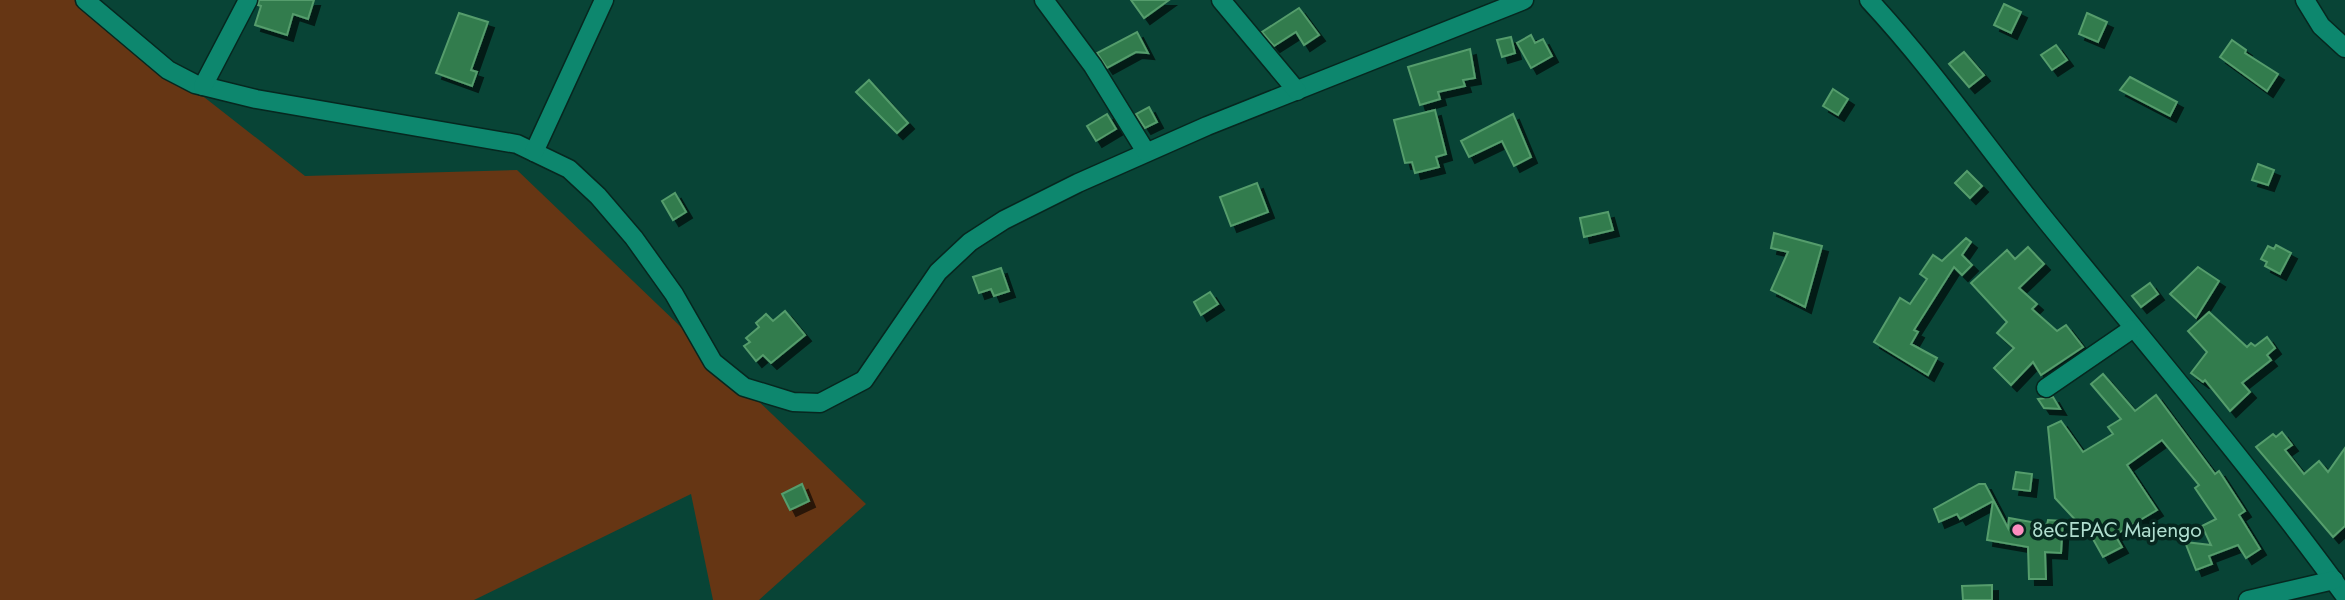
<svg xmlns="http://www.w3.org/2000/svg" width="2345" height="600" viewBox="0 0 2345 600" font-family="Jost,sans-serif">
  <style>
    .green { fill: #663614 }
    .building { fill: #337c4d; stroke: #559d6c; stroke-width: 2; filter: url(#shadow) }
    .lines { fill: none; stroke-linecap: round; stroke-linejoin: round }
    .minor-casing { stroke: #06271f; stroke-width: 21 }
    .minor { stroke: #0d876e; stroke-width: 18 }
    .poi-dot { fill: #fd8ec0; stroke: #06271f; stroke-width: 2.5 }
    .labels { text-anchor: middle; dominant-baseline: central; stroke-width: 7; stroke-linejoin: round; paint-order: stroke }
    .poi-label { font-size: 21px; fill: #b0decf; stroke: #06271f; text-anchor: start }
  </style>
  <defs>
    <filter id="shadow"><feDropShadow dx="6" dy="6" stdDeviation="0" flood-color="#0009"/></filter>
  </defs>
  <rect width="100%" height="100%" fill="#084436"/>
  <polygon class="green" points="0,0 80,0 305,176 517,170 866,504 759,600 713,600 691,494 474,600 0,600"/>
  <g class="building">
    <polygon points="259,0 314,0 308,19 293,14 287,35 255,25 261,6 258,5"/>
    <polygon points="1131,0 1169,0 1144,18"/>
    <polygon points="2004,4 2021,12 2011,33 1994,25"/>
    <polygon points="1299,8 1319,35 1304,45 1296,32 1274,46 1262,32"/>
    <polygon points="459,13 488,22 471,70 477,72 472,86 436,73"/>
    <polygon points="2087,13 2107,22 2098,42 2079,34"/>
    <polygon points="1137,32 1148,53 1136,52 1107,68 1097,53"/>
    <polygon points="1531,35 1535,43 1543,39 1552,56 1531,68 1517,43"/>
    <polygon points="1511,37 1515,53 1502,57 1497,40"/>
    <polygon points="2232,40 2246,50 2245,53 2278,74 2267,91 2220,57"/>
    <polygon points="2056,45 2067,60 2052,70 2041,55"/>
    <polygon points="1470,49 1475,78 1463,80 1465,86 1438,92 1440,99 1420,105 1408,67"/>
    <polygon points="1964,52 1984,75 1969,87 1949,64"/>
    <polygon points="2130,77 2177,102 2170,116 2120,90"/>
    <polygon points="869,80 908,123 897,133 856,92"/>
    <polygon points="1833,89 1848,99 1838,115 1823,106"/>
    <polygon points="1149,107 1157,122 1145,128 1136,114"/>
    <polygon points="1435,110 1446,154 1436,157 1439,167 1415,173 1412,162 1405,163 1394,120"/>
    <polygon points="1107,114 1116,129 1096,141 1087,126"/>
    <polygon points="1513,114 1531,157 1514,166 1502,141 1469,157 1461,141"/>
    <polygon points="2258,164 2274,170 2268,185 2252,180"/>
    <polygon points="1967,171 1982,186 1970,198 1955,183"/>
    <polygon points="1257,183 1268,212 1231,226 1220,197"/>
    <polygon points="675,193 686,212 673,220 662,201"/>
    <polygon points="1608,212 1613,230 1584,237 1580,218"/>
    <polygon points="1774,233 1822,246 1805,307 1771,290 1788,252 1771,248"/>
    <polygon points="1966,238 1971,242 1962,255 1972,265 1962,275 1954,267 1914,330 1918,332 1911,344 1937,358 1928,375 1874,342 1900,298 1910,304 1927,279 1920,274 1933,255 1942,261"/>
    <polygon points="2276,245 2291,253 2280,274 2265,266 2267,262 2261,259 2268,246 2274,249"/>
    <polygon points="2028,247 2044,264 2019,288 2037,304 2032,309 2057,331 2066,325 2083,347 2041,375 2033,362 2011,385 1994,368 2014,348 1997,333 2007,322 1971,283 2007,250 2015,259"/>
    <polygon points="2198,267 2219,281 2196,318 2170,294"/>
    <polygon points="1001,268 1009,291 994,296 991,289 979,293 973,277"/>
    <polygon points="2150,283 2158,294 2141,307 2132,296"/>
    <polygon points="1210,292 1218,304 1201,315 1194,302"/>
    <polygon points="785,311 805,335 771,363 763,355 756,361 744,346 750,342 746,338 759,327 756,323 766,314 773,321"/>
    <polygon points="2209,312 2247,347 2251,343 2255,346 2267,337 2275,348 2267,355 2271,360 2242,383 2250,392 2230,411 2205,380 2203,382 2191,373 2207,352 2188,331"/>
    <polygon points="2103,374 2135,411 2156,395 2215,474 2219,471 2245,511 2239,515 2260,549 2246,558 2238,545 2209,556 2212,564 2196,570 2185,542 2211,545 2202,526 2216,519 2195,488 2199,485 2162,440 2127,465 2157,510 2115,535 2122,547 2103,557 2084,523 2081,526 2055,498 2048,427 2061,421 2083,452 2113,434 2108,427 2121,419 2091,384"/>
    <polygon points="2053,397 2060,409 2044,408 2038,399"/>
    <polygon points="2282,432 2292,445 2285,450 2304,474 2319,461 2328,472 2345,448 2345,526 2333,537 2256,447 2273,434 2276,437"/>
    <polygon points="2016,472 2032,474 2030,491 2013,489"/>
    <polygon points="802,484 809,501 790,510 782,494"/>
    <polygon points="1979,484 1985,484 2008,528 2009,518 2047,525 2048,520 2063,521 2061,553 2045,552 2046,579 2029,579 2028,547 1987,540 1993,501 1960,519 1957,514 1939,522 1934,509"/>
    <polygon points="1992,585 1992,600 1963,600 1962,586"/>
  </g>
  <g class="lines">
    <g class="minor-casing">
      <g id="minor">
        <polyline points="85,0 168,70 195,84 256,99 517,144 569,169 598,196 634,238 674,294 713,362 744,387 793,402 820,403 864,380 938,272 970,242 1004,220 1078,183 1207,126 1524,0"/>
        <polyline points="1044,0 1093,66 1146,152"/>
        <polyline points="1221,0 1297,91"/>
        <path d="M1869,0C1934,70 1988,149 2048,223C2148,346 2251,467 2345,596"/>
        <polyline points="2305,0 2321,26 2345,48"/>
        <polyline points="203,86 248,0"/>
        <polyline points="534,152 604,0"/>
        <polyline points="2046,388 2132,329"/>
        <polyline points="2248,600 2334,580"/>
      </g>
    </g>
    <use href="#minor" class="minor"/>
  </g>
  <circle class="poi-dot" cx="2018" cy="530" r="7"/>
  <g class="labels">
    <g class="poi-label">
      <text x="2032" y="530">8eCEPAC Majengo</text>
    </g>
  </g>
</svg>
